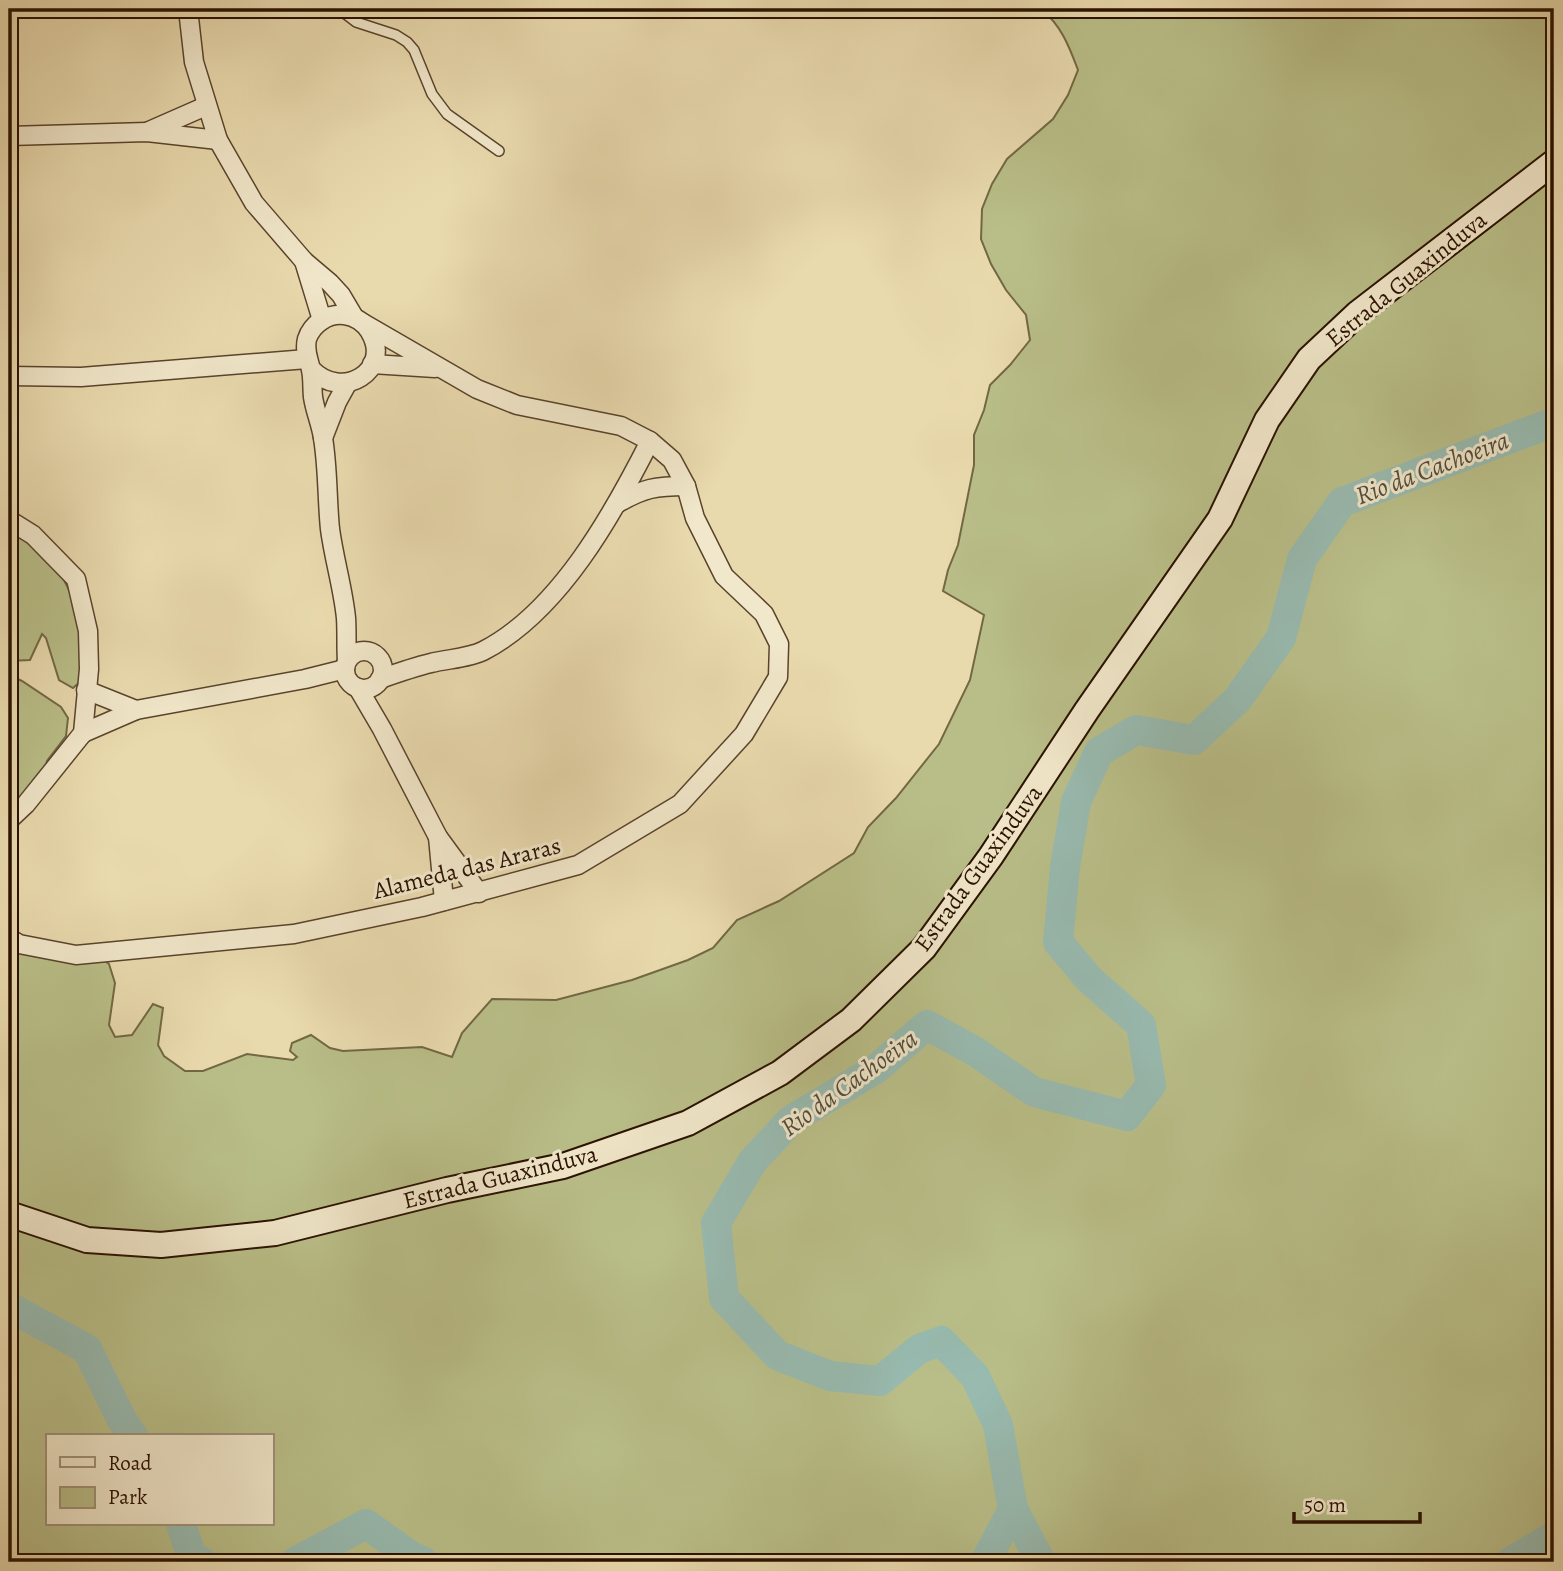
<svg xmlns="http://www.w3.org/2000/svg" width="1563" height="1571" viewBox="0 0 1563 1571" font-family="Alegreya,serif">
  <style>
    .green { fill: #b9be88; stroke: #726844; stroke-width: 2; fill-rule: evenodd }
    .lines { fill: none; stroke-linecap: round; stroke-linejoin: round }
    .river { stroke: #98baaf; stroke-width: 30 }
    .lane-casing { stroke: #5a432c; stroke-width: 12 }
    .street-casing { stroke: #5a432c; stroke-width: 21 }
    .secondary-casing { stroke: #2a1100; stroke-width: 28 }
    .lane { stroke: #f1e7ca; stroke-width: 9 }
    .street { stroke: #f1e7ca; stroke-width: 18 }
    .secondary { stroke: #f1e7ca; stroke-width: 24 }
    .labels { text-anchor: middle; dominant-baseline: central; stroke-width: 6; stroke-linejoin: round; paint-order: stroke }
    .street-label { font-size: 24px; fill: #2a1100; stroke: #f1e7ca }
    .water-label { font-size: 26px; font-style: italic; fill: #504c3d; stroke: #f1e7ca }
  </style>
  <rect width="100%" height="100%" fill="#e9daae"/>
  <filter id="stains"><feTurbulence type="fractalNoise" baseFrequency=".00286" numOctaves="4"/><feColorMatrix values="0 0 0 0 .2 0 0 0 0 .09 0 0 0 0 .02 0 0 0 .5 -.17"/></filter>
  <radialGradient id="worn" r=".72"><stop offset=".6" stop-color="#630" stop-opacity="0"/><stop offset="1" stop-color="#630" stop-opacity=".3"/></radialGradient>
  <g class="green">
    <path d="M1041,9H1554V1562H9V953L25,948L96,954L109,964L115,983L109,1025L115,1037L132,1035L153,1004L163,1008L158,1045L164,1056L185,1071H203L247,1054L293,1060L297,1057L290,1051L292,1043L311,1035L330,1048L343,1051L422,1047L452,1057L462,1033L492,999L556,1000L632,980L688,960L713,948L737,920L779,901L854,853L868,827L896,798L939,744L970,680L984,615L943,591L948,570L958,545L974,465V435L984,410L990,385L1010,365L1030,340L1026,315L1006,290L991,264L981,239L982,209L992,184L1007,159L1053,119L1068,95L1078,70C1069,46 1061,25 1041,9ZM47,1436H271V1524H47Z"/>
    <polygon points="9,518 56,564 82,616 81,681 73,688 59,680 46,638 42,634 30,660 9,661"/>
    <polygon points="9,675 22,681 61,707 68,718 66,736 47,761 41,788 9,812"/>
  </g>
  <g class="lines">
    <g class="river">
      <polyline points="9,1307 87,1349 122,1420 133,1436"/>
      <polyline points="181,1524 192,1558 202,1562"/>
      <polyline points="295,1562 366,1524 411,1556 424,1562"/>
      <polyline points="985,1562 1013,1509"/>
      <polyline points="1041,1562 1013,1509 998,1425 975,1376 941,1341 919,1349 880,1381 830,1376 777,1355 724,1298 716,1223 752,1162 791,1120 876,1069 927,1025 976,1052 1034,1092 1127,1116 1151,1085 1141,1025 1089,979 1058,942 1065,867 1076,802 1099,752 1136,730 1194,740 1237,700 1281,638 1302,559 1342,502 1554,422"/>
      <polyline points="1510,1562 1554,1536"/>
    </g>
    <g class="lane-casing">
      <polyline id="lane" points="339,9 356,22 396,35 407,42 414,50 432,94 447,114 499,151"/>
    </g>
    <g class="street-casing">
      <g id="street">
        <polyline points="188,9 194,62 218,140 254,203 304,261 330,283 341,295 354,317"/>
        <polyline points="149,131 206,106"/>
        <polyline points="9,136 147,132 218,140"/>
        <polyline points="304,261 322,320"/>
        <polyline points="372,364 435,368"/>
        <path d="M311,369C342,402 393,370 370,332C365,323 355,316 344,315C328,313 312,324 307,339C304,351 309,359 311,370C313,379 312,388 313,397C315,411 321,424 323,438C328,468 327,499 330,529C334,559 343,588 346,618C347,632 346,647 347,661"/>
        <polyline points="9,376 81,377 307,359"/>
        <polyline points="323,438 337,402 347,384"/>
        <path d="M618,503C644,488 656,486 686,486"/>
        <polyline points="9,520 33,535 76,579 88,631 89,669 83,733 26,804 9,820"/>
        <circle cx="364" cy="670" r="19"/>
        <path d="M380,679C397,673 414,667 431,663C447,659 469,658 483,651C559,612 613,514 650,441"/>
        <polyline points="358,688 382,729 438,837 479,893"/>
        <polyline points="86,690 136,710"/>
        <polyline points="83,733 136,710 305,679 345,669"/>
        <polyline points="438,837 444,901"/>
        <polyline points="9,938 19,944 76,955 294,934 422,907 578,865 680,804 744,734 778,677 779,644 764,614 724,576 695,518 686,486 672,460 650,441 621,426 517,405 477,389 363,323"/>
      </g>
    </g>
    <g class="secondary-casing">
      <polyline id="secondary" points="9,1214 87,1240 161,1245 275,1233 447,1190 563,1166 688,1123 780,1073 851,1020 924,948 991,856 1087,710 1220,519 1267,420 1309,359 1358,313 1554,162"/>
    </g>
    <use href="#lane" class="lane"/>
    <use href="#street" class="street"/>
    <use href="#secondary" class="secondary"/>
  </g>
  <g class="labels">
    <g class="street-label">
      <text transform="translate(1406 279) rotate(-39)">Estrada Guaxinduva</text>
      <text transform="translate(467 868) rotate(-14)">Alameda das Araras</text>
      <text transform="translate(978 868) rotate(-54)">Estrada Guaxinduva</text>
      <text transform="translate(500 1177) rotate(-14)">Estrada Guaxinduva</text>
    </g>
    <g class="water-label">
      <text transform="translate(1432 468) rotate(-21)">Rio da Cachoeira</text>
      <text transform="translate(849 1083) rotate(-36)">Rio da Cachoeira</text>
    </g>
  </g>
  <rect width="1563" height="1571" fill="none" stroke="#e9daae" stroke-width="35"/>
  <rect x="10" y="10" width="1542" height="1550" fill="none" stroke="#2a1100" stroke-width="3.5"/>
  <rect x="18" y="18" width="1528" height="1536" fill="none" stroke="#2a1100" stroke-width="2"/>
  <rect x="46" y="1434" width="228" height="91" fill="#f1e7ca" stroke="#a19179" stroke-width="2"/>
  <rect x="60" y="1457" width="35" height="10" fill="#f1e7ca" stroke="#a19179" stroke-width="2"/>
  <text x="108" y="1470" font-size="21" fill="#2a1100">Road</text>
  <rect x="60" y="1487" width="35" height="21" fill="#b9be88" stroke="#a19179" stroke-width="2"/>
  <text x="108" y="1504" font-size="21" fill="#2a1100">Park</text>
  <path d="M1294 1512v10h126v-10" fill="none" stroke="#2a1100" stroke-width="3.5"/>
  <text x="1304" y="1512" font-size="21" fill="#2a1100" stroke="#f1e7ca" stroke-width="5" paint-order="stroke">50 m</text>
  <rect width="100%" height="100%" filter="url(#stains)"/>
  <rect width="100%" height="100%" fill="url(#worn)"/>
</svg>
